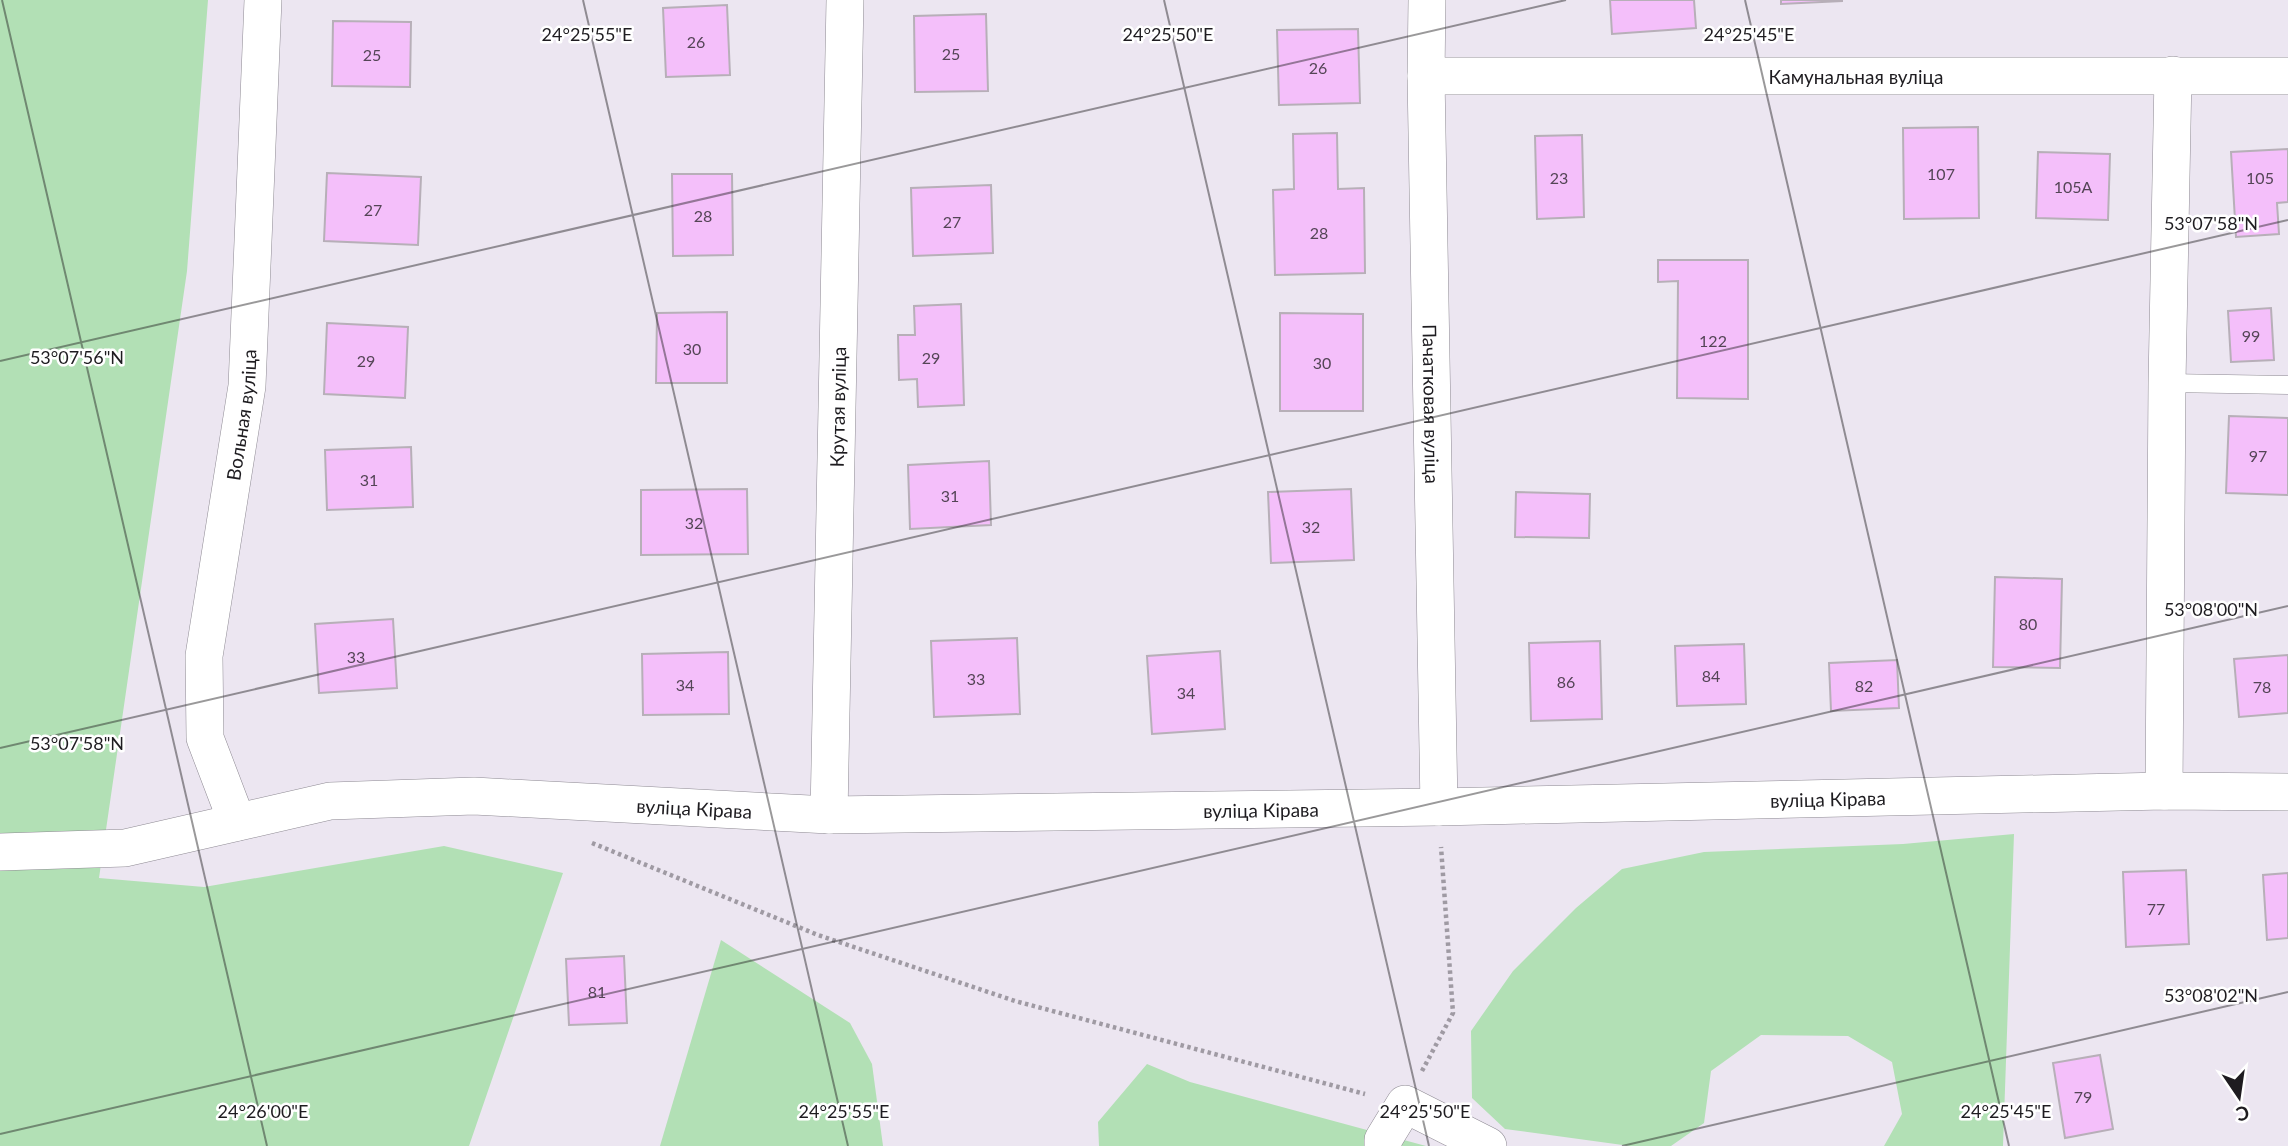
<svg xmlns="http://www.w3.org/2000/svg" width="2288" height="1146" viewBox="0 0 2288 1146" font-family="Lato,sans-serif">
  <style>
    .green { fill: #b2e0b5 }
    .building { fill: #f4bffa; stroke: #b7afb8; stroke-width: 2 }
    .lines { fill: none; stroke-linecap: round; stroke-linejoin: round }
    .lane-casing { stroke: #8e8a93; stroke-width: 19 }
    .street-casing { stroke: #8e8a93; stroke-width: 38 }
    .path { stroke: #9f9aa3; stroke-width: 4.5; stroke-dasharray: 3.5 3.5; stroke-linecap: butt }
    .lane { stroke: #fff; stroke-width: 18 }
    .street { stroke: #fff; stroke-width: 37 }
    .ticks { fill: none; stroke: #1e1c20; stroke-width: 2; stroke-opacity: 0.45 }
    .labels { text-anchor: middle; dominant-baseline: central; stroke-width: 5; stroke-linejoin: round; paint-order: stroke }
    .number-label { font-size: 16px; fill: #544556 }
    .street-label { font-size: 19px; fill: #1e1c20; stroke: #fff }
    .ticks-label { font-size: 18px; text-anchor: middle; fill: #1e1c20; stroke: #fff; stroke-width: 5; stroke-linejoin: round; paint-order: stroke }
  </style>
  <rect width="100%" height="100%" fill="#ece6f1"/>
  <g class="green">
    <polygon points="0,0 208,0 187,271 99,878 204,887 444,846 563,873 469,1146 0,1146"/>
    <polygon points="2014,834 2003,1146 1884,1146 1902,1114 1892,1062 1848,1036 1761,1035 1711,1071 1704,1123 1671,1146 1630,1146 1505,1129 1472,1098 1471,1031 1513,971 1576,908 1622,869 1704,852 1903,844"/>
    <polygon points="721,940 850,1023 872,1064 883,1146 660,1146"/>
    <polygon points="1147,1064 1190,1082 1426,1146 1099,1146 1098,1122"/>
  </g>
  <g class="building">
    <polygon points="1610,0 1694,0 1696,28 1612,34"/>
    <polygon points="1781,0 1842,0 1842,1 1781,4"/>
    <polygon points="727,5 730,75 666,77 663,8"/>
    <polygon points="986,14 988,91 915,92 914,16"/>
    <polygon points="333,21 411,22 410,87 332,86"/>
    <polygon points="1358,29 1360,103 1279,105 1277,30"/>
    <polygon points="1978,127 1979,218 1904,219 1903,128"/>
    <polygon points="1337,133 1338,189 1364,188 1365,273 1275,275 1273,190 1294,189 1293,134"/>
    <polygon points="1582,135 1584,217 1537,219 1535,136"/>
    <polygon points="2288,149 2288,202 2277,203 2279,234 2236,237 2231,152"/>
    <polygon points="2038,152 2110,154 2108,220 2036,218"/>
    <polygon points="327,173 421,177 418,245 324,241"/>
    <polygon points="672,174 732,174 733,255 673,256"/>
    <polygon points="991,185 993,253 913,256 911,188"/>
    <polygon points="1658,260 1748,260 1748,399 1677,398 1678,281 1658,282"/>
    <polygon points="961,304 964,405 918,407 917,379 899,380 898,335 915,335 914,306"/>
    <polygon points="2271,308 2274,360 2231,362 2228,311"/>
    <polygon points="727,312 727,383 656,383 657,313"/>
    <polygon points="1280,313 1363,314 1363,411 1280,411"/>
    <polygon points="327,323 408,327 405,398 324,394"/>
    <polygon points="2229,416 2288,418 2288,495 2226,493"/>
    <polygon points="411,447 413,507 327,510 325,450"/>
    <polygon points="989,461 991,525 910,529 908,465"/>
    <polygon points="747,489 748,554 641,555 641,490"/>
    <polygon points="1351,489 1354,560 1271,563 1268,492"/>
    <polygon points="1516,492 1590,494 1589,538 1515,537"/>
    <polygon points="1995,577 2062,579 2060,668 1993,667"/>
    <polygon points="393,619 397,688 319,693 315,624"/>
    <polygon points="1017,638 1020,714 934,717 931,641"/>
    <polygon points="1600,641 1602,719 1531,721 1529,643"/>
    <polygon points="1744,644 1746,704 1677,706 1675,646"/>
    <polygon points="1220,651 1225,729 1152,734 1147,656"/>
    <polygon points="728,652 729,714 643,715 642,654"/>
    <polygon points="2288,655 2288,713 2239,717 2234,659"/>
    <polygon points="1897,660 1899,708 1831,711 1829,663"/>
    <polygon points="2186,870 2189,944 2126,947 2123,872"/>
    <polygon points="2288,873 2288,938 2267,940 2263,875"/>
    <polygon points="624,956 627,1023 569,1025 566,959"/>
    <polygon points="2100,1055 2113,1129 2065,1138 2053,1063"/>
  </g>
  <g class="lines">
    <g class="lane-casing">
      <polyline id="lane" points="2167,383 2288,385"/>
    </g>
    <g class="street-casing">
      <g id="street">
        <path id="s1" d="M1427,0L1426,76L1439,807"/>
        <path id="s2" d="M1426,76H2288"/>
        <polyline points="2164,791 2167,383 2173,75"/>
        <path id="s3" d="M829,815L845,0"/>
        <path id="s4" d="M237,822L205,738L204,656L247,386L263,0"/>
        <path id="s5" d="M0,852L125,848L330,801L474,796L829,815L1439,807L2164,791L2288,792"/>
        <polyline points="1383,1146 1383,1140 1405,1104 1488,1146"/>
      </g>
    </g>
    <g class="path">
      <polyline points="592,843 818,935 1015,1001 1365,1094"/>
      <polyline points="1422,1071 1453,1013 1441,847"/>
    </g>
    <use href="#lane" class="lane"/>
    <use href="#street" class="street"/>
  </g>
  <path class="ticks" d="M2,0L267,1146M583,0L848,1146M1164,0L1429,1146M1745,0L2009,1146M0,361L1566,0M0,748L2288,220M0,1134L2288,606M1622,1146L2288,992"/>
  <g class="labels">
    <g class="number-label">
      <text x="696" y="41">26</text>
      <text x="951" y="53">25</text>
      <text x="372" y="54">25</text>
      <text x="1318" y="67">26</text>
      <text x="1941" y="173">107</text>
      <text x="1559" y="177">23</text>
      <text x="2260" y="177">105</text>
      <text x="2073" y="186">105А</text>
      <text x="373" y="209">27</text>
      <text x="703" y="215">28</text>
      <text x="952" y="221">27</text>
      <text x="1319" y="232">28</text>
      <text x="2251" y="335">99</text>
      <text x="1713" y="340">122</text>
      <text x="692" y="348">30</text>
      <text x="931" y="357">29</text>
      <text x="366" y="360">29</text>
      <text x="1322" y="362">30</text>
      <text x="2258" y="455">97</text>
      <text x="369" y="479">31</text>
      <text x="950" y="495">31</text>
      <text x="694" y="522">32</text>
      <text x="1311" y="526">32</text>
      <text x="2028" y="623">80</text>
      <text x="356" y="656">33</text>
      <text x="1711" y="675">84</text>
      <text x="976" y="678">33</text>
      <text x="1566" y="681">86</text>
      <text x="685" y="684">34</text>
      <text x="1864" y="685">82</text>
      <text x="2262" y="686">78</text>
      <text x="1186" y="692">34</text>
      <text x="2156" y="908">77</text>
      <text x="597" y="991">81</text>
      <text x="2083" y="1096">79</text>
    </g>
    <g class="street-label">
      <text stroke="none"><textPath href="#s2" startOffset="430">Камунальная вуліца</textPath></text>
      <text stroke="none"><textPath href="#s1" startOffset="404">Пачатковая вуліца</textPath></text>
      <text stroke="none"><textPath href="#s3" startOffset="408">Крутая вуліца</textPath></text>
      <text stroke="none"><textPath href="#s4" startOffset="416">Вольная вуліца</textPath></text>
      <text stroke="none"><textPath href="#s5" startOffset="1834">вуліца Кірава</textPath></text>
      <text stroke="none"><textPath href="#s5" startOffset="700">вуліца Кірава</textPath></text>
      <text stroke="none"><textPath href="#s5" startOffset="1267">вуліца Кірава</textPath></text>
    </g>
  </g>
  <g class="ticks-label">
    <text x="587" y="41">24°25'55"E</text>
    <text x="1168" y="41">24°25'50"E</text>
    <text x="1749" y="41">24°25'45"E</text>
    <text x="2211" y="230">53°07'58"N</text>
    <text x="77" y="364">53°07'56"N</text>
    <text x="2211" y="616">53°08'00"N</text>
    <text x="77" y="750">53°07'58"N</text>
    <text x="2211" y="1002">53°08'02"N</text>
    <text x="263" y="1118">24°26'00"E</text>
    <text x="844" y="1118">24°25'55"E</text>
    <text x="1425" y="1118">24°25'50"E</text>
    <text x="2006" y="1118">24°25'45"E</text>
  </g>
  <g transform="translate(2239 1097) rotate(167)" stroke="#ffffff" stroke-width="5" paint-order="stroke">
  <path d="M0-5L12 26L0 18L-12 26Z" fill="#1e1c20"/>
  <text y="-10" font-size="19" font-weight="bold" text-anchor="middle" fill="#1e1c20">С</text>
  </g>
</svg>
